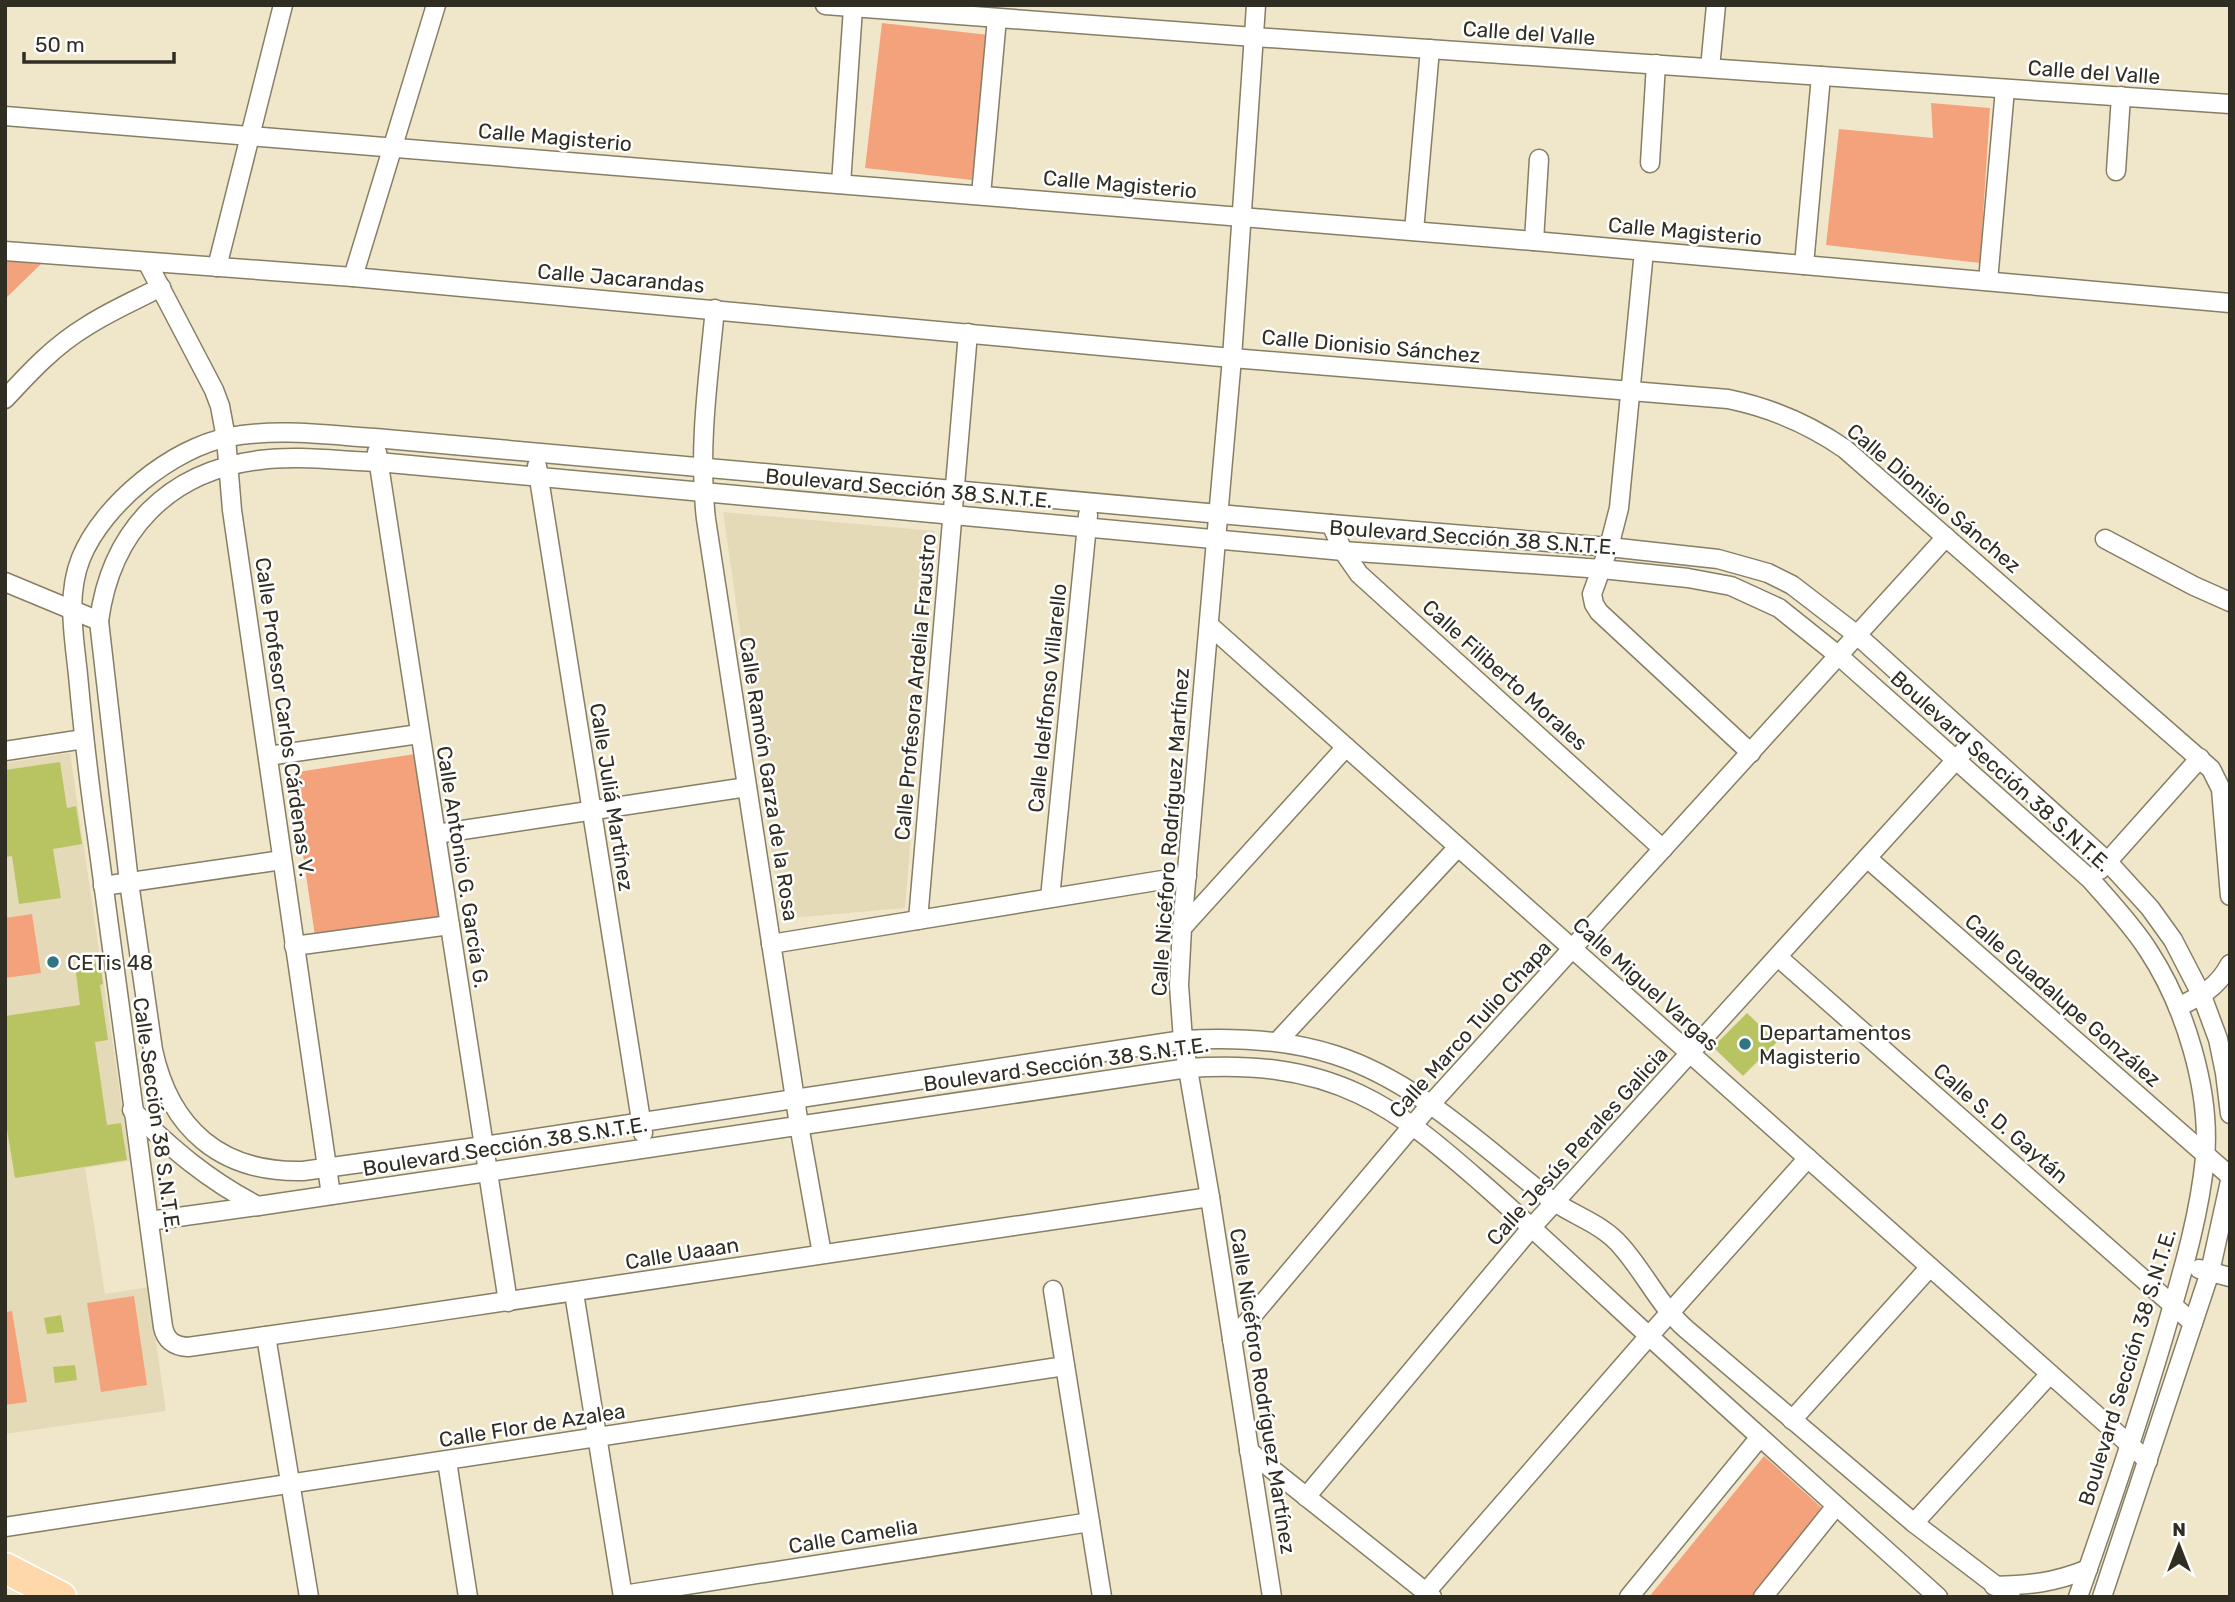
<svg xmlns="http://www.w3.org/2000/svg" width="2235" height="1602" viewBox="0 0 2235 1602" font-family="Rubik,sans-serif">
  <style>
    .built { fill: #e5dab8 }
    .green { fill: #f4a27b }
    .building { fill: #b8c461 }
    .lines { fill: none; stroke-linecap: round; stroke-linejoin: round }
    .street-casing { stroke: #867e65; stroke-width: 21 }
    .primary-casing { stroke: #fff; stroke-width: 33 }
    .street { stroke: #fff; stroke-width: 18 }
    .primary { stroke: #fed7aa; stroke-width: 30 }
    .poi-dot { fill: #2e7680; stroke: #fff; stroke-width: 2.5 }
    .labels { text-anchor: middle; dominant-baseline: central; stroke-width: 5; stroke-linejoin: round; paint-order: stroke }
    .street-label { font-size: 21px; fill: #302d23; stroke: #fff }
    .poi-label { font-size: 21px; fill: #302d23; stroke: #fff; text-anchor: start }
  </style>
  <rect width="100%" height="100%" fill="#f0e7cb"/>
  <g class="built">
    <polygon points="723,512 935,531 905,908 781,919"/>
    <polygon points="70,753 130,1161 85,1168 105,1294 148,1287 166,1411 5,1434 5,763"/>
  </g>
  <g class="green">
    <polygon points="882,23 989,35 972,180 865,168"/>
    <polygon points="1931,103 1990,108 1980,263 1826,245 1839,129 1933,138"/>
    <polygon points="5,261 41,264 5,299"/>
    <polygon points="415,754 441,917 315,936 291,773"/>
    <polygon points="32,914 41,973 5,978 5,918"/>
    <polygon points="134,1296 147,1385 101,1392 87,1303"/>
    <polygon points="12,1311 27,1402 5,1405 5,1312"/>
    <polygon points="1764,1456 1823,1509 1753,1597 1649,1597"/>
  </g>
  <g class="building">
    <polygon points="60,762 67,808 76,806 82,844 53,849 61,898 19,904 12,856 5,857 5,770"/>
    <polygon points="100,962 103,984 100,985 108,1040 95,1042 107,1125 121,1123 127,1160 15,1178 5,1118 5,1016 80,1005 75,965"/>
    <polygon points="1747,1013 1777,1042 1743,1076 1713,1047"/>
    <polygon points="61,1315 64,1332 47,1334 44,1318"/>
    <polygon points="75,1365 77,1380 55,1383 53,1367"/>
  </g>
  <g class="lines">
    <g class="street-casing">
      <g id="street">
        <polyline points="825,5 1254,37 2230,104"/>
        <polyline points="1256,5 1232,358 1182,928 1179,985 1183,1040 1210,1197 1272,1597"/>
        <polyline points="1710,68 1716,5"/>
        <polyline points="5,116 1534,241 2230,303"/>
        <polyline points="1650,163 1656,64"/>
        <polyline points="2116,171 2121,96"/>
        <polyline points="841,184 853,8"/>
        <polyline points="981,195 997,18"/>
        <polyline points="1414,231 1430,49"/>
        <polyline points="1534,241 1539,159"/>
        <path d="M5,251L353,277L1232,358L1728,399C1772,408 1809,424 1845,449L2211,769L2221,789L2230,896"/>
        <polyline points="1644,251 1619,508 1609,547 1592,594 1594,604 1599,612 1751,753"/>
        <polyline points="147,262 214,390 220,406 226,438 232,510 331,1195"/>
        <polyline points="1804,265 1821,76"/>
        <polyline points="217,267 283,5"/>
        <polyline points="353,277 436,5"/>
        <polyline points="1988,281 2005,89"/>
        <path d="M715,309C708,380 698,449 706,519L799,1125L822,1254"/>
        <path d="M5,399C30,372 55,345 87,326C110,311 136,300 161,287"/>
        <polyline points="377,452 508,1302"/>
        <polyline points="537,466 643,1133"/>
        <polyline points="1331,524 1343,551 1359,574 1663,849"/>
        <polyline points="2105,539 2194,586 2230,602"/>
        <polyline points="5,582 99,621"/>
        <polyline points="1209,625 2148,1461"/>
        <polyline points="5,751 84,739"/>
        <polyline points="268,756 419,734"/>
        <polyline points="436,834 747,787"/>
        <polyline points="1867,858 2230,1176"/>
        <polyline points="2100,870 2200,758"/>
        <polyline points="103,886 282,860"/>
        <polyline points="1050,898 1088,515"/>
        <polyline points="918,920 968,333"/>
        <polyline points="1182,928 1346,747"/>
        <polyline points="771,944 1187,876"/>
        <polyline points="294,946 450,925"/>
        <polyline points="1778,957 2193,1323"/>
        <path d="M2178,1007C2201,996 2218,987 2230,964"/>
        <polyline points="1277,1042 1458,847"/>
        <path d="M132,1110C173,1150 208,1180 258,1206L1188,1068C1247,1064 1304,1068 1359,1094C1406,1116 1444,1150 1483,1184C1526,1222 1569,1262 1612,1302C1719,1401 1829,1499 1938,1597"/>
        <path d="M1210,1197C869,1247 529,1300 188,1347C174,1346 166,1341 163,1327C141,1163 119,1000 97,837C89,783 83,729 78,675C74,636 66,595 81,558C103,504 172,448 229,437C277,428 327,435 375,438L1331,524L1609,547L1718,559L1768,573L1792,585L1857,635L2108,862L2150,908L2173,940L2202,996L2218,1039L2225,1073L2230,1114"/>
        <polyline points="149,1221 258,1206"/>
        <polyline points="2199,1269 2230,1277"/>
        <polyline points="1053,1290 1102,1597"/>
        <polyline points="574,1293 623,1597"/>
        <polyline points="266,1336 309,1597"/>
        <polyline points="1232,1340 1430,1105 1946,537"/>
        <polyline points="1792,1420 1930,1267"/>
        <polyline points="1249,1451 1432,1597"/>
        <polyline points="447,1461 468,1597"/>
        <polyline points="1306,1497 1532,1227 1964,751"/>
        <polyline points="1914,1523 2050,1374"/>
        <polyline points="5,1527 1065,1366"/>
        <path d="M1994,1586C2030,1585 2053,1583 2088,1569"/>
        <polyline points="1426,1592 1649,1336 1808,1158"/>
        <polyline points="623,1595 1090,1522"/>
        <polyline points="1629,1597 1760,1437"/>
        <polyline points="1763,1597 1836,1506"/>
        <path d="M2011,1597L1914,1523L1686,1329C1659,1305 1645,1273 1621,1246C1601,1222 1570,1215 1546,1196C1481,1145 1416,1081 1335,1055C1286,1039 1234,1037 1183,1040L484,1146L303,1171C221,1173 170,1129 153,1050L129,882L99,621C111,531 168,471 260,460C298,455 340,461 378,462L1343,551L1602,569L1688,578L1731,586L1779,608L1839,656L2091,880C2111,903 2132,925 2148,950C2185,1006 2211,1091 2205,1158C2199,1220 2180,1280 2163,1339C2137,1426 2108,1512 2078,1597"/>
        <polyline points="2102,1597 2210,1272 2230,1181"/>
      </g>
    </g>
    <g class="primary-casing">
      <polyline id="primary" points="5,1568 61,1597"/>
    </g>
    <use href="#street" class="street"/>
    <use href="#primary" class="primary"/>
  </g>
  <g class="poi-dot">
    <circle cx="53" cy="962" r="7"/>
    <circle cx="1745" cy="1044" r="7"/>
  </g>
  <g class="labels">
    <g class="street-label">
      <text transform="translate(1529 33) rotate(4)">Calle del Valle</text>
      <text transform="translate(2094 72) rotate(4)">Calle del Valle</text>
      <text transform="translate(555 137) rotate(5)">Calle Magisterio</text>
      <text transform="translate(1120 184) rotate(5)">Calle Magisterio</text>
      <text transform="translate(1685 231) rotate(5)">Calle Magisterio</text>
      <text transform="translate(621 278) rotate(5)">Calle Jacarandas</text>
      <text transform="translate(1371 346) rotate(5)">Calle Dionisio Sánchez</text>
      <text transform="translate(909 488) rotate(5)">Boulevard Sección 38 S.N.T.E.</text>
      <text transform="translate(1934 498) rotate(40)">Calle Dionisio Sánchez</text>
      <text transform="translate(1473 537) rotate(4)">Boulevard Sección 38 S.N.T.E.</text>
      <text transform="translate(1505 675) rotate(42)">Calle Filiberto Morales</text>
      <text transform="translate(915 687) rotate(-85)">Calle Profesora Ardelia Fraustro</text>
      <text transform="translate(1047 698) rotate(-84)">Calle Idelfonso Villarello</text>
      <text transform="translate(285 717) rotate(82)">Calle Profesor Carlos Cárdenas V.</text>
      <text transform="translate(2001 771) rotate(42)">Boulevard Sección 38 S.N.T.E.</text>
      <text transform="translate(769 779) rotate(81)">Calle Ramón Garza de la Rosa</text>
      <text transform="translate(612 797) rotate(81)">Calle Juliá Martínez</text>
      <text transform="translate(1170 832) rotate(-86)">Calle Nicéforo Rodríguez Martínez</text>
      <text transform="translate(463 867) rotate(81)">Calle Antonio G. García G.</text>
      <text transform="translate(1646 984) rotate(42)">Calle Miguel Vargas</text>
      <text transform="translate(2063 1000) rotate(41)">Calle Guadalupe González</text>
      <text transform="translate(1470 1029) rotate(-48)">Calle Marco Tulio Chapa</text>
      <text transform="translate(1066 1064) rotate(-8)">Boulevard Sección 38 S.N.T.E.</text>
      <text transform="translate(157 1115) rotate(82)">Calle Sección 38 S.N.T.E.</text>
      <text transform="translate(2001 1123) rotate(41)">Calle S. D. Gaytán</text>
      <text transform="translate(505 1146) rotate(-9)">Boulevard Sección 38 S.N.T.E.</text>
      <text transform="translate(1577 1146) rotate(-48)">Calle Jesús Perales Galicia</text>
      <text transform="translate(682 1253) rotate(-9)">Calle Uaaan</text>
      <text transform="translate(2127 1367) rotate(-73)">Boulevard Sección 38 S.N.T.E.</text>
      <text transform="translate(1263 1391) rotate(81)">Calle Nicéforo Rodríguez Martínez</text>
      <text transform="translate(532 1425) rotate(-9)">Calle Flor de Azalea</text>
      <text transform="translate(853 1536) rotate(-9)">Calle Camelia</text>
    </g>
    <g class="poi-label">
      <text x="67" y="962">CETis 48</text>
      <text x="1759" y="1032">Departamentos<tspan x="1759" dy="24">Magisterio</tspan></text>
    </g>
  </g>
  <rect width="2235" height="1602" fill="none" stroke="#302d23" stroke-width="14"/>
  <g transform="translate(2179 1546)" stroke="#ffffff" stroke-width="5" paint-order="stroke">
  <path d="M0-5L12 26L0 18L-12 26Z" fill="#302d23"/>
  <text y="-10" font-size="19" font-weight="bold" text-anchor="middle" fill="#302d23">N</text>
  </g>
  <path d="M24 52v10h150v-10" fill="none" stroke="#302d23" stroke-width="3.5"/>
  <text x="35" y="52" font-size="21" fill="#302d23" stroke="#ffffff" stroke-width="5" paint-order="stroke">50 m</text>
</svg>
